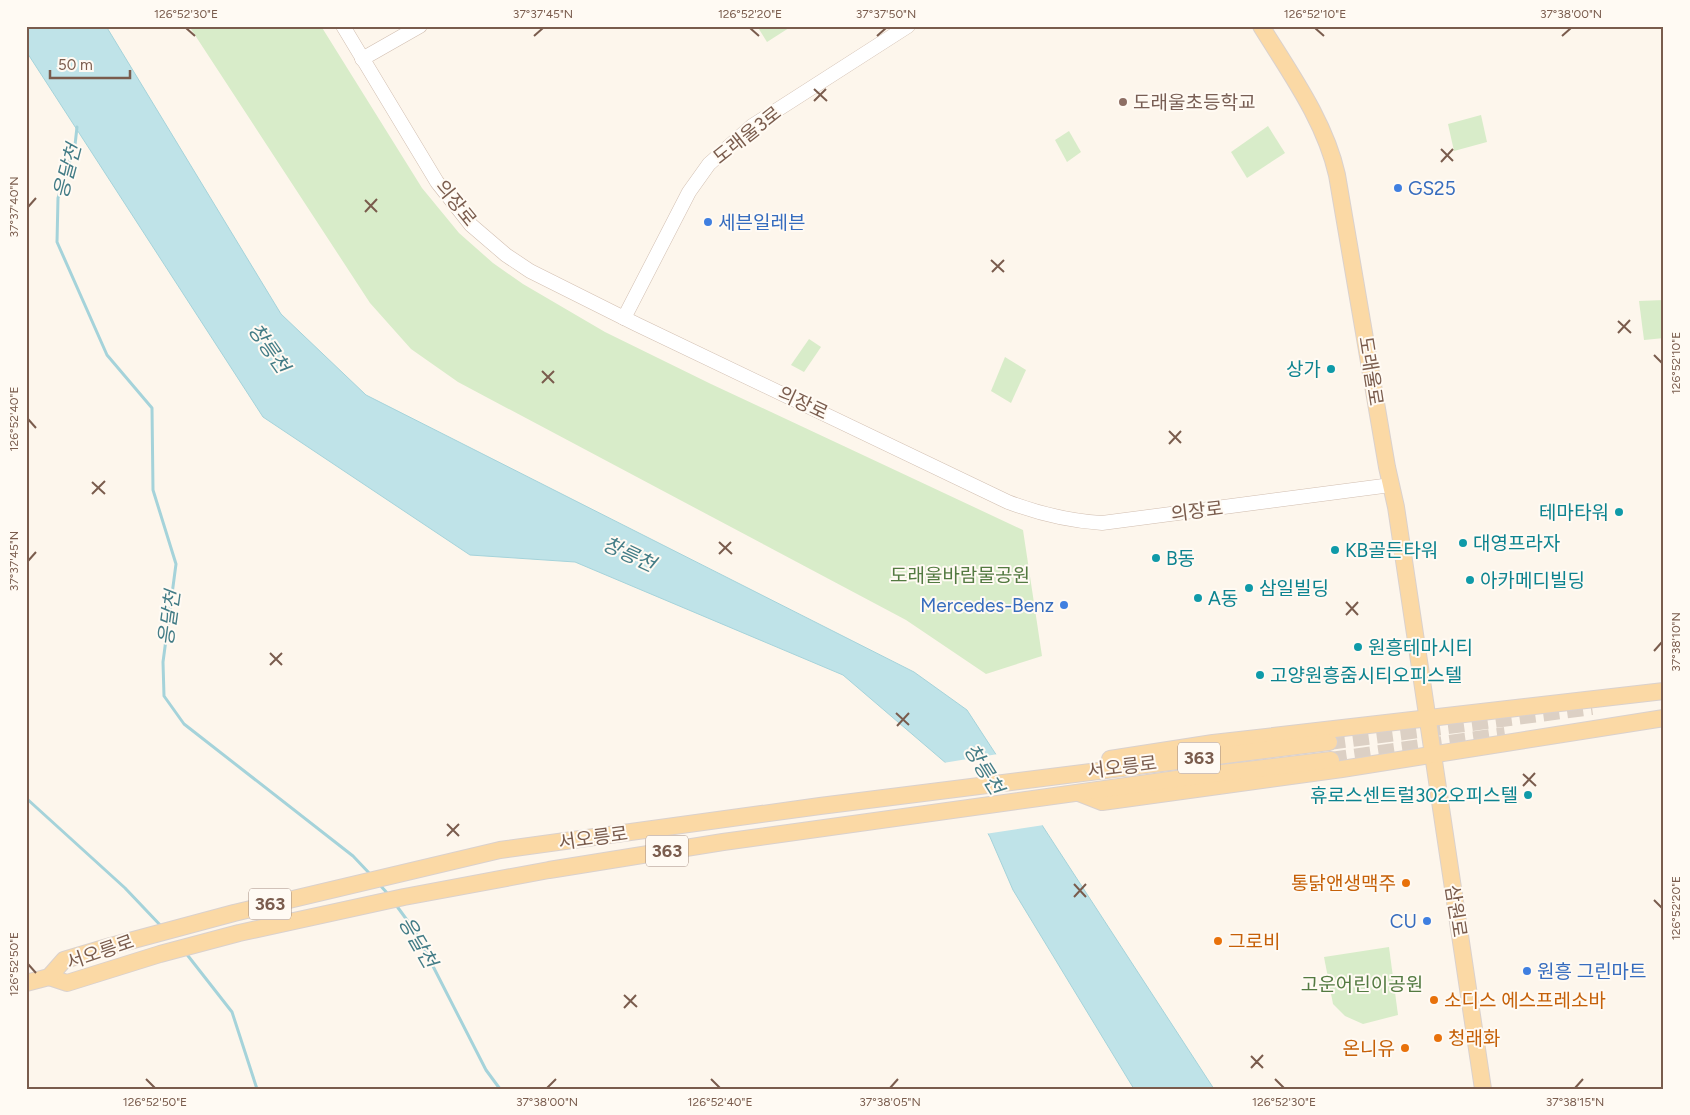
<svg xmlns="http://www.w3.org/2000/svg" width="1690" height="1115" viewBox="0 0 1690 1115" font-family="Figtree,'Noto Sans KR',sans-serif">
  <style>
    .green { fill: #d8ecc9 }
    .water { fill: #bfe3e8; stroke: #a5d3da }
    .pier { fill: #fdf6ec }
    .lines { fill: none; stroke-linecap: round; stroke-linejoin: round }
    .stream { stroke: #a5d3da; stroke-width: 3 }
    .major-tunnel { stroke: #dcd0c4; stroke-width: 16; stroke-dasharray: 16 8; stroke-linecap: butt }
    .minor-casing { stroke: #d1beb0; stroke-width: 15 }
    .major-casing { stroke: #dad1cd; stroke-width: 18 }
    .minor { stroke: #fff; stroke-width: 14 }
    .major { stroke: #fbd9a5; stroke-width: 16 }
    .ticks { fill: none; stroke: #7a5c4d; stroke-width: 2 }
    .education-dot { fill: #8d6e63; stroke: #fffaf3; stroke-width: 2 }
    .shop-dot { fill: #3f7fe0; stroke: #fffaf3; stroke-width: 2 }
    .culture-dot { fill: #0f9aa8; stroke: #fffaf3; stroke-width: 2 }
    .food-dot { fill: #e8710a; stroke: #fffaf3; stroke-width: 2 }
    .labels { text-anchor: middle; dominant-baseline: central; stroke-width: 4; stroke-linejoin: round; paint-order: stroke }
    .shield { fill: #fffaf3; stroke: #a28b7f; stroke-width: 1 }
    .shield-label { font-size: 18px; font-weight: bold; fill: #7a5c4d }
    .education-label { font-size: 19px; fill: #785e54; stroke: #fffaf3; text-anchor: start }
    .street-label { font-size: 19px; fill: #7a5c4d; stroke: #fffaf3 }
    .shop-label { font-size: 19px; fill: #366cbe; stroke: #fffaf3; text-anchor: start }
    .culture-label { font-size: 19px; fill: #0d838f; stroke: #fffaf3; text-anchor: start }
    .park-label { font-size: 19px; fill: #537a41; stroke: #fffaf3 }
    .food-label { font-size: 19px; fill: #c56008; stroke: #fffaf3; text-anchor: start }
    .water-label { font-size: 20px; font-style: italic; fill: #437c86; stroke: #fffaf3 }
    .neatline { fill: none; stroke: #7a5c4d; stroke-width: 2 }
    .ticks-label { font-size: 12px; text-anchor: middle; fill: #7a5c4d }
  </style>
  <rect width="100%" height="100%" fill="#fdf6ec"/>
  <g class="green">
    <polygon points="189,26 321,26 422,188 459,233 493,263 523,284 605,332 711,384 1023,530 1042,656 986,674 906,620 458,382 411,349 370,303"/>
    <polygon points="757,26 792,26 767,42"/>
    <polygon points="1481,115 1487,142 1454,151 1448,124"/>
    <polygon points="1268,126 1285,153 1247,178 1231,152"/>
    <polygon points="1069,131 1081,152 1067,162 1055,140"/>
    <polygon points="1664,300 1664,338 1644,340 1639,301"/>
    <polygon points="809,339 821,347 804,372 791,365"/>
    <polygon points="1005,357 1026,370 1011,403 991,391"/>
    <polygon points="1389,947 1398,1015 1363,1024 1345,1016 1333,1004 1324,957"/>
  </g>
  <polygon class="water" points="26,26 106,26 281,314 366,395 914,672 967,710 1214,1089 1134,1089 1013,890 990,837 947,764 843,675 575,562 470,555 263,417 26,51"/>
  <polygon class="pier" points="998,754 1044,825 985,834 943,763"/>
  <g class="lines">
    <g class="stream">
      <polyline points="77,127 75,145 58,198 57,242 107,355 152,408 153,490 176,564 163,662 164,696 184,724 353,856 371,875"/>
      <polyline points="26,798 125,888 162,927"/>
      <polyline points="379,884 388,894"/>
      <polyline points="396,905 415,931 486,1070 500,1089"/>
      <polyline points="185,952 232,1012 257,1089"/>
    </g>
    <g class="major-tunnel">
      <polyline points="1329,742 1592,707"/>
      <polyline points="1331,760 1505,735"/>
    </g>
    <g class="minor-casing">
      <g id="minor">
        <path d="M343,26L437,182L471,225L506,255L530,271L636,324L1008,502C1040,514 1068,521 1102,523L1391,485"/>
        <polyline points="362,59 420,26"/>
        <polyline points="624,318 689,192 709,164 752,126 908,26"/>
      </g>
    </g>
    <g class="major-casing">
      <g id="major">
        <path d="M1261,26C1290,73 1325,121 1337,175L1387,467L1396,507L1483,1089"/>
        <polyline points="1110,759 1213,743 1664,691"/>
        <polyline points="1079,793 1102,802 1342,769 1664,718"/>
        <polyline points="49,977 67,983 160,954 239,933 404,897 549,870 723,842 1205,775 1331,760"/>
        <polyline points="26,983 49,977 64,960 111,946 234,913 500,850 820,806 1329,742"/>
      </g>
    </g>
    <use href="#minor" class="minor"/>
    <use href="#major" class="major"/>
  </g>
  <path class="ticks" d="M186,28L195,36M750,28L759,36M1315,28L1324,36M534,36L543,28M877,36L886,28M1562,36L1571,28M814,89L827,101M814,101L826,89M1441,149L1453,161M1441,162L1453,149M365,200L377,212M28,207L36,198M365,212L377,199M991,260L1004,272M992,272L1004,260M1618,321L1631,333M1618,333L1630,320M1654,355L1662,363M542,371L554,383M542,383L554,371M28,419L36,428M1169,431L1181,443M1169,444L1181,431M92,482L105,494M92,494L105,481M719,542L732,554M719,554L731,542M28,561L36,552M1346,602L1358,615M1346,615L1358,602M1654,651L1662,642M270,653L282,665M270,665L282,653M896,713L909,725M897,726L909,713M1523,774L1536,786M1523,786L1535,773M447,824L459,836M447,836L459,824M1074,884L1086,897M1074,897L1086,884M1654,900L1662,908M28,964L36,973M624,995L637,1007M624,1008L636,995M1251,1056L1263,1068M1251,1068L1263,1055M146,1079L155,1088M711,1079L720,1088M1275,1079L1284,1088M547,1088L556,1079M890,1088L898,1079M1575,1088L1583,1079"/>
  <circle class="education-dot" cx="1123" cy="102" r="5"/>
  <g class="shop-dot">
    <circle cx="1398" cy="188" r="5"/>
    <circle cx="708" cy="222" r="5"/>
    <circle cx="1064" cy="605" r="5"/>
    <circle cx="1427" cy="921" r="5"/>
    <circle cx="1527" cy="971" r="5"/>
  </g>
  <g class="culture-dot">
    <circle cx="1331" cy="369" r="5"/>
    <circle cx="1619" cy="512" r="5"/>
    <circle cx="1463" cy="543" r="5"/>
    <circle cx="1335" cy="550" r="5"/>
    <circle cx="1156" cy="558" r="5"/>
    <circle cx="1470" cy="580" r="5"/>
    <circle cx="1249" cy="588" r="5"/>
    <circle cx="1198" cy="598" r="5"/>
    <circle cx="1358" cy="647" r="5"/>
    <circle cx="1260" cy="675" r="5"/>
    <circle cx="1528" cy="795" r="5"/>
  </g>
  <g class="food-dot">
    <circle cx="1406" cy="883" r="5"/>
    <circle cx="1218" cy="941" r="5"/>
    <circle cx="1434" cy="1000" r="5"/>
    <circle cx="1438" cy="1038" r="5"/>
    <circle cx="1405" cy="1048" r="5"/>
  </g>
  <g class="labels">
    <g class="shield">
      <rect x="1178" y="742.5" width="42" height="31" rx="4"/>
      <rect x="646" y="835.5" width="42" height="31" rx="4"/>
      <rect x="249" y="888.5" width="42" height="31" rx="4"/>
    </g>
    <g class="shield-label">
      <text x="1199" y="758">363</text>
      <text x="667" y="851">363</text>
      <text x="270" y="904">363</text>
    </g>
    <g class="education-label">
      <text x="1133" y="102">도래울초등학교</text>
    </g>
    <g class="street-label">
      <text transform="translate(747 135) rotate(-38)">도래울3로</text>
      <text transform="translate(456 203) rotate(51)">의장로</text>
      <text transform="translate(1371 371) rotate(81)">도래울로</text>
      <text transform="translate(803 403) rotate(25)">의장로</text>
      <text transform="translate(1197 511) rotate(-7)">의장로</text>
      <text transform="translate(1122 767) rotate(-7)">서오릉로</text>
      <text transform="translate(593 838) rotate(-8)">서오릉로</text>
      <text transform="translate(1456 911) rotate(81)">삼원로</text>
      <text transform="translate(100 952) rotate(-19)">서오릉로</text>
    </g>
    <g class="shop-label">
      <text x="1408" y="188">GS25</text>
      <text x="718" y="222">세븐일레븐</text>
      <text x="1054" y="605" text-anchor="end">Mercedes-Benz</text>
      <text x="1417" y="921" text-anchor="end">CU</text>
      <text x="1537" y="971">원흥 그린마트</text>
    </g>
    <g class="culture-label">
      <text x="1321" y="369" text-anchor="end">상가</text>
      <text x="1609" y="512" text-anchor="end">테마타워</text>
      <text x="1473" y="543">대영프라자</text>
      <text x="1345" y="550">KB골든타워</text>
      <text x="1166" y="558">B동</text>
      <text x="1480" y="580">아카메디빌딩</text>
      <text x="1259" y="588">삼일빌딩</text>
      <text x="1208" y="598">A동</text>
      <text x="1368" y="647">원흥테마시티</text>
      <text x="1270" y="675">고양원흥줌시티오피스텔</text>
      <text x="1518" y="795" text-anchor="end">휴로스센트럴302오피스텔</text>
    </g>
    <g class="park-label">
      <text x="960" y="575">도래울바람물공원</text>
      <text x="1362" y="984">고운어린이공원</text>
    </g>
    <g class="food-label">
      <text x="1396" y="883" text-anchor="end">통닭앤생맥주</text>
      <text x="1228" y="941">그로비</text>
      <text x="1444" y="1000">소디스 에스프레소바</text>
      <text x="1448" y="1038">청래화</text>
      <text x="1395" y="1048" text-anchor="end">온니유</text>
    </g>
    <g class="water-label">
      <text transform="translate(67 171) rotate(-75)">응달천</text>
      <text transform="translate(269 348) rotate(55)">창릉천</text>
      <text transform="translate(629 554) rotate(25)">창릉천</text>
      <text transform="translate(169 618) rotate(-82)">응달천</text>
      <text transform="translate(984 769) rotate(58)">창릉천</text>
      <text transform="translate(418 942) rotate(60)">응달천</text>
    </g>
  </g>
  <rect width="1690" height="1115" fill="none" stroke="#fffaf3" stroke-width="55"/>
  <path d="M50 70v8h80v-8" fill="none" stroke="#7a5c4d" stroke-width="2.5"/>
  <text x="58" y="70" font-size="15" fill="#7a5c4d" stroke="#fffaf3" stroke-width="4" paint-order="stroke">50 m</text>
  <rect x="28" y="28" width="1634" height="1060" class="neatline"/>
  <g class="ticks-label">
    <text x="186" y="18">126°52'30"E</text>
    <text x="543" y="18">37°37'45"N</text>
    <text x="750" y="18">126°52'20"E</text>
    <text x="886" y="18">37°37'50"N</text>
    <text x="1315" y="18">126°52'10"E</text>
    <text x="1571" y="18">37°38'00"N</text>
    <text transform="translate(14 207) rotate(-90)" y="4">37°37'40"N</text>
    <text transform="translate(1676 363) rotate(-90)" y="4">126°52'10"E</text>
    <text transform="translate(14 419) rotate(-90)" y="4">126°52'40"E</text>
    <text transform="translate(14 561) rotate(-90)" y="4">37°37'45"N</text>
    <text transform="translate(1676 642) rotate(-90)" y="4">37°38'10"N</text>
    <text transform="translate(1676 908) rotate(-90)" y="4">126°52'20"E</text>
    <text transform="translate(14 964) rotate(-90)" y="4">126°52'50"E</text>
    <text x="155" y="1106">126°52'50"E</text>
    <text x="547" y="1106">37°38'00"N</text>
    <text x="720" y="1106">126°52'40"E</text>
    <text x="890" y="1106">37°38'05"N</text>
    <text x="1284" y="1106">126°52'30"E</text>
    <text x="1575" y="1106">37°38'15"N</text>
  </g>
</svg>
